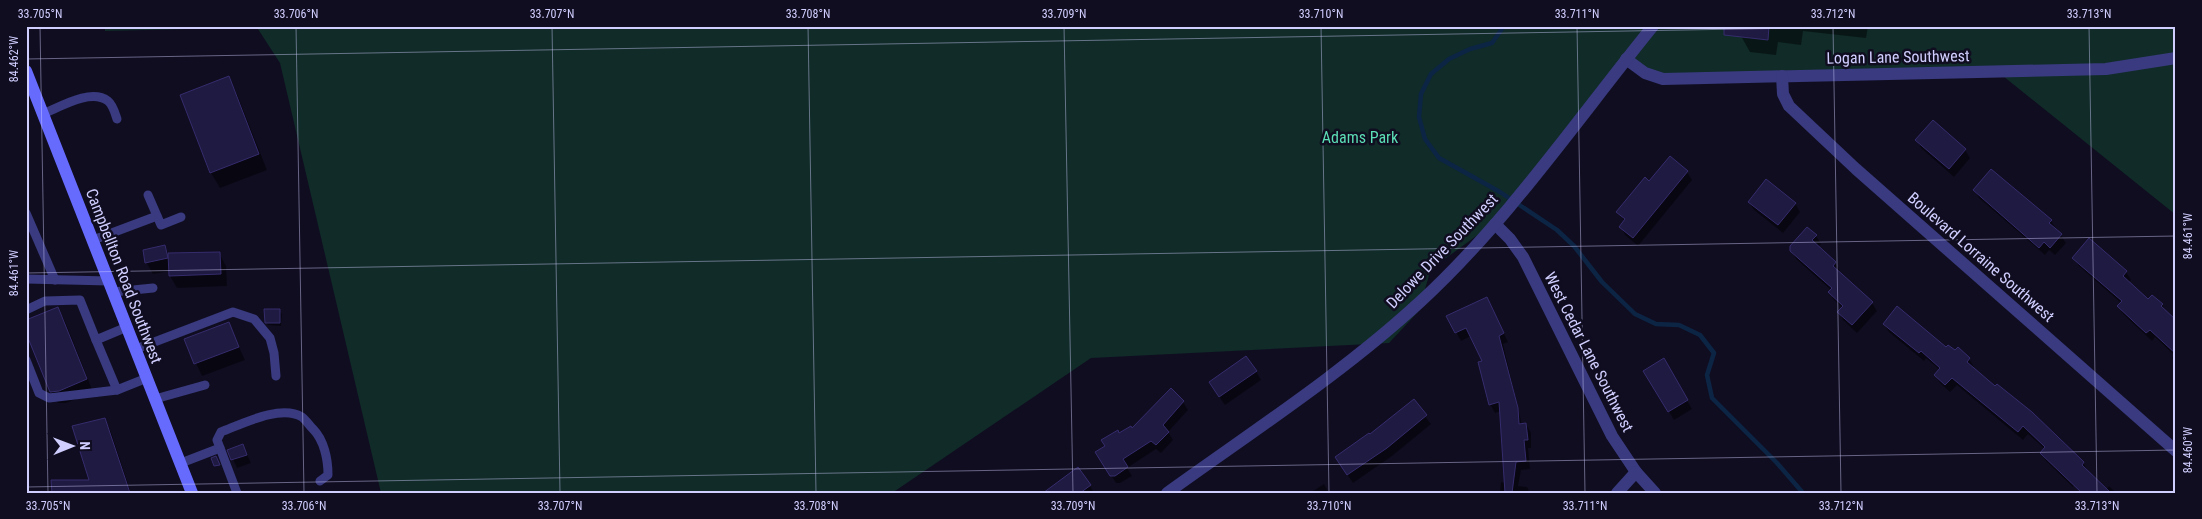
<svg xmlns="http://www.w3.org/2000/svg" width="2202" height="519" viewBox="0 0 2202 519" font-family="'Roboto Condensed',sans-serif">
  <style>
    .green { fill: #102b28 }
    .shadow { fill: #0007 }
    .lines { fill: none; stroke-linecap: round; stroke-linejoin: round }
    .stream { stroke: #0d2545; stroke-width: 4.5 }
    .building { fill: #1f1a41; stroke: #352c6d }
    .lane { stroke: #393a7f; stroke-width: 9 }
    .street { stroke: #393a7f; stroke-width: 12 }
    .secondary { stroke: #666afd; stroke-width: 12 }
    .ticks { fill: none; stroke: #d0cefe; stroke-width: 1; stroke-opacity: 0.45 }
    .labels { text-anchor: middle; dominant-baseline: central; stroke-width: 5; stroke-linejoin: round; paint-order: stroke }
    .street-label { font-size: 16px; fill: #d0cefe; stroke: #100d21 }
    .park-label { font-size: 16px; fill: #5bddb5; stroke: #100d21 }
    .neatline { fill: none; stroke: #d0cefe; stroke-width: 2 }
    .ticks-label { font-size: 12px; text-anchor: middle; fill: #d0cefe }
  </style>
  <rect width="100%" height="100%" fill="#100d21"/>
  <g class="green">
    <polygon points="105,26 189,26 189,29 105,31"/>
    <polygon points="256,26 2176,26 2176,215 2003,76 1674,78 1627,64 1512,210 1431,269 1418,312 1389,343 1091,358 892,493 381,493 280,63"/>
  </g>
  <g class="shadow">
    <polygon points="1742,26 1868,26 1866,38 1803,31 1801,45 1778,42 1776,55 1750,52 1741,36"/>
    <polygon points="228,78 237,94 267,170 220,188 211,173"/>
    <polygon points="1917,140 1965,150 1970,158 1954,177 1921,148"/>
    <polygon points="1670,158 1687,172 1692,180 1638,246 1625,235 1621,227 1625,222 1618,212 1649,183"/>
    <polygon points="1974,190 2051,221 2066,243 2055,255 2049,250 2045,255 1979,198"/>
    <polygon points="1749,202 1795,203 1800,212 1783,233 1754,210"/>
    <polygon points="1807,228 1816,236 1821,244 1818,247 1835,263 1840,271 1839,272 1872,303 1877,311 1857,333 1843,320 1839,312 1843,308 1834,300 1829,292 1831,290 1796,259 1791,250"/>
    <polygon points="2089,240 2126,272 2131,280 2128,283 2148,301 2162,305 2167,314 2176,322 2176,364 2172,358 2174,355 2155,337 2152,341 2123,314 2118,306 2121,303 2079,266 2074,258"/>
    <polygon points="165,247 169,255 219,253 226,266 227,286 177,288 170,276 170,271 153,274 146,262"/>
    <polygon points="1491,307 1508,342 1503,344 1522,425 1526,424 1531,433 1531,448 1528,448 1530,469 1521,470 1518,486 1527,487 1530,493 1495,493 1500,492 1501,482 1506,483 1501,411 1495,413 1490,404 1483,362 1471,336 1461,341 1448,317"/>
    <polygon points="58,309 65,321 93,392 66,403 58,403 51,391"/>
    <polygon points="279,310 282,314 281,326 268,325 266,321"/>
    <polygon points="228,323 245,360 202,376 185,340"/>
    <polygon points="1884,324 1969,359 1974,367 1973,369 2083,463 2088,471 2106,490 2109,486 2116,493 2082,493 2074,485 2073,487 2046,461 2041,453 2045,449 2028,434 2023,440 1957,385 1950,392 1940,383 1935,375 1940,370 1926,358 1924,361 1889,332"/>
    <polygon points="1663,360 1692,409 1674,420 1645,371"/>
    <polygon points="1256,371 1261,380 1225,405 1215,391"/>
    <polygon points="1413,401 1431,424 1392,456 1353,483 1341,465 1370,436"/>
    <polygon points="1183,402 1188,410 1168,432 1173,440 1161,453 1156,449 1127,468 1132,476 1120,483 1116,483 1097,453 1119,435 1132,430"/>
    <polygon points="104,419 111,432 131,493 53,493 91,481"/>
    <polygon points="243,446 251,463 237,468 229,450"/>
    <polygon points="1324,484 1329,493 1310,493"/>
    <polygon points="1090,486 1094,493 1045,493"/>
  </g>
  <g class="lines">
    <polyline class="stream" points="1504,26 1492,43 1470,49 1449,59 1431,74 1421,94 1419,117 1425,139 1439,158 1500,192 1557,230 1574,246 1602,282 1635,314 1656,324 1679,325 1700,335 1714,353 1707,375 1712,398 1777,463 1803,493"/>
  </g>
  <g class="building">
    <polygon points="1724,26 1769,26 1768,40 1724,35"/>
    <polygon points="229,76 259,154 210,173 180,95"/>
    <polygon points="1933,120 1966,149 1949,169 1915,140"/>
    <polygon points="1670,156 1688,171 1633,238 1619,227 1625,219 1616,212 1645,177 1649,181"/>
    <polygon points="1991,169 2052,220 2049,223 2062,234 2050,248 2044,242 2039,248 1973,190"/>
    <polygon points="1766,179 1796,203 1778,225 1748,202"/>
    <polygon points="1807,227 1817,235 1812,240 1836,262 1833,266 1873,302 1852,325 1837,312 1843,306 1828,292 1832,288 1790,251 1790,246"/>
    <polygon points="2089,238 2127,271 2123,276 2148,299 2152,295 2163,304 2161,306 2176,320 2176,354 2150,330 2146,333 2117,306 2122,301 2072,258"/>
    <polygon points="165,245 168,258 145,263 143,250"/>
    <polygon points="220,252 221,274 169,276 168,253"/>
    <polygon points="1487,297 1504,333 1499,336 1518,408 1519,424 1526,423 1528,440 1524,440 1526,461 1516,462 1512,493 1505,493 1499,402 1489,405 1478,362 1482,361 1466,328 1455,333 1446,316"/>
    <polygon points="1897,306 1946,347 1948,345 1955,350 1958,347 1970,358 1967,362 1995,386 1997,384 2032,412 2084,462 2082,465 2111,493 2082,493 2040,453 2045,447 2023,426 2018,432 1952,378 1945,385 1934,375 1940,368 1921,351 1919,353 1883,324"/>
    <polygon points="58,307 87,379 59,391 50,392 26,333 26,320"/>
    <polygon points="264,309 280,309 280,323 265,323"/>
    <polygon points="229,322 239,347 194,364 184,339"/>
    <polygon points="1246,356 1257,371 1219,397 1209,382"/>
    <polygon points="1664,358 1688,400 1668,412 1643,371"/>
    <polygon points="1171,388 1184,401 1163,425 1169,432 1156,445 1151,441 1123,459 1128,467 1115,476 1110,476 1095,452 1105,446 1101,440 1118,430 1119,433 1131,426 1132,428"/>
    <polygon points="1414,399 1427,415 1387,448 1347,475 1335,457 1369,433 1370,434"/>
    <polygon points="105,418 130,493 52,493 51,480 89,480 72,426"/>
    <polygon points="243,444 247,455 231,460 227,450"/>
    <polygon points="216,456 220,465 214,466 211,458"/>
    <polygon points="1078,467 1091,485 1080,493 1043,493"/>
  </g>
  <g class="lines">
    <g class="lane">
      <path d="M43,114C60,107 91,88 108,101C113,105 115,113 117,119"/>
      <polyline points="148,195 161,225 181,217"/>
      <polyline points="26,213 55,280"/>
      <polyline points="93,240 157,216"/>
      <polyline points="26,279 109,281"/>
      <polyline points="113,292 153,288"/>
      <polyline points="26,310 45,301 80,300 96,340 127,327"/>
      <polyline points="96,340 117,390 147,378"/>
      <polyline points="136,349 233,312 254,319 270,338 274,353 276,376"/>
      <polyline points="26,360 39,393 49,398 117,390"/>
      <polyline points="155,399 205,385"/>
      <polyline points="181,463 220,448"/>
      <path d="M237,493L217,440L221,432C242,424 281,404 302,417C306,420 309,425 313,429C324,440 328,459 328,475L320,481"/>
    </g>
    <g class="street">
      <polyline points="1626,59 1645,73 1663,79 2106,69 2176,58"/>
      <polyline points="1782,76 1783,94 1789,106 1856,169 2176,451"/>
      <polyline points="1495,224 1510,239 1523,257 1612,436 1636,472 1655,493"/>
      <path d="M1167,493C1253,431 1343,373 1421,301C1507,222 1579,117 1653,26"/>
      <polyline points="1617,493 1636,472"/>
    </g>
    <polyline class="secondary" points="26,71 192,493"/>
  </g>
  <path class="ticks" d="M40,26L48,493M296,26L304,493M552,26L560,493M808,26L816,493M1064,26L1073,493M1321,26L1329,493M1577,26L1585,493M1833,26L1841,493M2089,26L2097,493M26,59L1914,26M26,273L2176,236M26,487L2176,450"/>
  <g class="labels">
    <g class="street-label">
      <text transform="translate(1898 57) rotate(-1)">Logan Lane Southwest</text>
      <text transform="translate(1442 251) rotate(-46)">Delowe Drive Southwest</text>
      <text transform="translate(1981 257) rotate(41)">Boulevard Lorraine Southwest</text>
      <text transform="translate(124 276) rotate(69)">Campbellton Road Southwest</text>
      <text transform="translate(1589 352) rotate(63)">West Cedar Lane Southwest</text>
    </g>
    <g class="park-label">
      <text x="1360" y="137">Adams Park</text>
    </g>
  </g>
  <rect width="2202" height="519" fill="none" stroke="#100d21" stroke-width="55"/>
  <g transform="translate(72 446) rotate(89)" stroke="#100d21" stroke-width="4" paint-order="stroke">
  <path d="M0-4L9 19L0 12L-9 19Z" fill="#d0cefe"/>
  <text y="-8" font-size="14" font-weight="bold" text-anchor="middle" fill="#d0cefe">N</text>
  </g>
  <rect x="28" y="28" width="2146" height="464" class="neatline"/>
  <g class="ticks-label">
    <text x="40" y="18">33.705°N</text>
    <text x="296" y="18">33.706°N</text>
    <text x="552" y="18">33.707°N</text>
    <text x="808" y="18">33.708°N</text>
    <text x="1064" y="18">33.709°N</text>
    <text x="1321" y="18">33.710°N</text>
    <text x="1577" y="18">33.711°N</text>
    <text x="1833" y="18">33.712°N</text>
    <text x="2089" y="18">33.713°N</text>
    <text transform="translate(14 59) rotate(-90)" y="4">84.462°W</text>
    <text transform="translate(2188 236) rotate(-90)" y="4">84.461°W</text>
    <text transform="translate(14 273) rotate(-90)" y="4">84.461°W</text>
    <text transform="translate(2188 450) rotate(-90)" y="4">84.460°W</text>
    <text x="48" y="510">33.705°N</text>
    <text x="304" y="510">33.706°N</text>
    <text x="560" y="510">33.707°N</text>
    <text x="816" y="510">33.708°N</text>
    <text x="1073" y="510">33.709°N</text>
    <text x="1329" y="510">33.710°N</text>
    <text x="1585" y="510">33.711°N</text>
    <text x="1841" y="510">33.712°N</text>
    <text x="2097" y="510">33.713°N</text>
  </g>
</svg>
